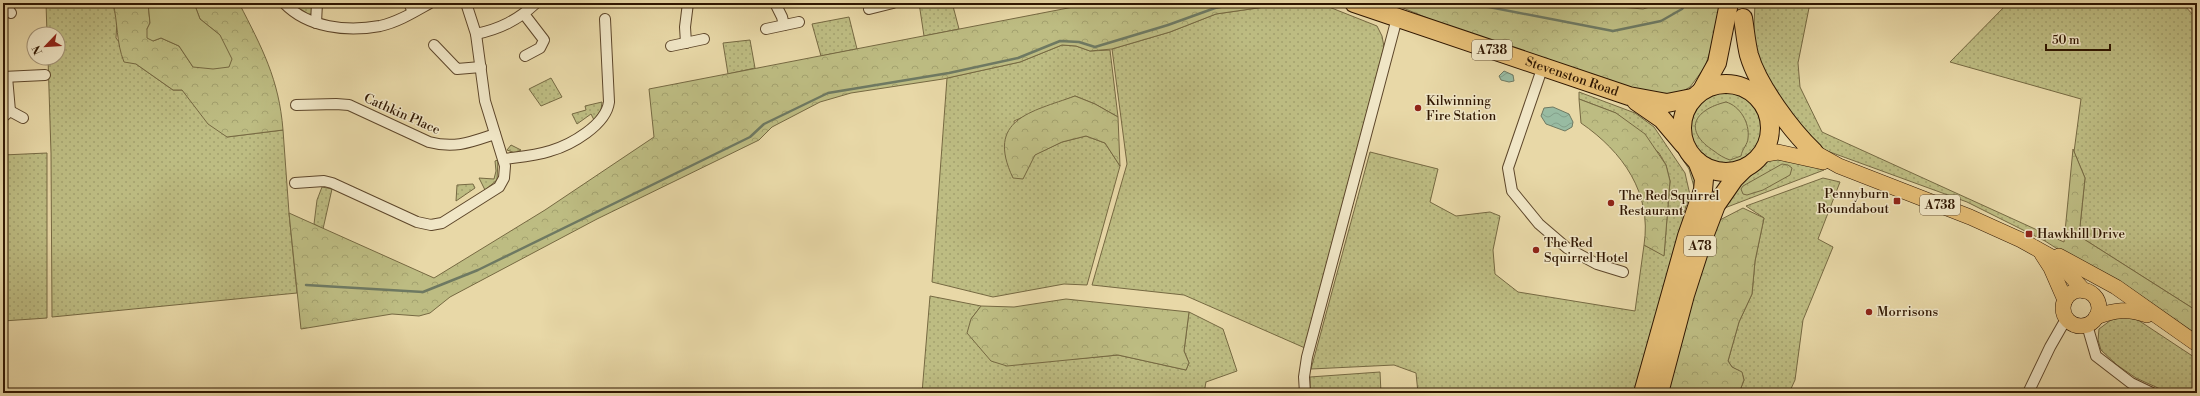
<svg xmlns="http://www.w3.org/2000/svg" width="2200" height="396" viewBox="0 0 2200 396" font-family="'Libre Bodoni',serif">
  <style>
    .grass { fill: url(#grass-dots); stroke: #766942 }
    .forest { fill: url(#forest-crowns); stroke: #766942 }
    .park { fill: #bdbc82; stroke: #766942 }
    .water { fill: url(#water-waves); stroke: #6e7962 }
    .lines { fill: none; stroke-linecap: round; stroke-linejoin: round }
    .stream { stroke: #6e7962; stroke-width: 2.5 }
    .street-casing { stroke: #5d462a; stroke-width: 12 }
    .primary-casing { stroke: #2f1601; stroke-width: 16 }
    .highway-casing { stroke: #2f1601; stroke-width: 20 }
    .street { stroke: #f0e6c6; stroke-width: 10 }
    .primary { stroke: #e4bc74; stroke-width: 15 }
    .highway { stroke: #e4bc74; stroke-width: 18 }
    .poi-dot { fill: #8f2418; stroke: #f0e6c6; stroke-width: 1.5 }
    .labels { text-anchor: middle; dominant-baseline: central; stroke-width: 3; stroke-linejoin: round; paint-order: stroke }
    .shield { fill: #f0e6c6; stroke: #69543c; stroke-width: 1 }
    .shield-label { font-size: 12px; font-weight: bold; fill: #2f1601 }
    .street-label { font-size: 13px; fill: #2f1601; stroke: #f0e6c6 }
    .poi-label { font-size: 13px; fill: #2f1601; stroke: #f0e6c6; text-anchor: start }
  </style>
  <defs>
    <pattern id="grass-dots" width="8" height="8" patternUnits="userSpaceOnUse"><rect width="8" height="8" fill="#bdbc82"/><path d="M2 2h.1M6 6h.1" fill="none" stroke="#a3a16e" stroke-width="1.8" stroke-linecap="round"/></pattern>
    <pattern id="forest-crowns" width="20" height="18" patternUnits="userSpaceOnUse"><rect width="20" height="18" fill="#bdbc82"/><path d="M2 6a3 3 0 1 1 6 0M12 15a3 3 0 1 1 6 0" fill="none" stroke="#a3a16e"/></pattern>
    <pattern id="water-waves" width="16" height="10" patternUnits="userSpaceOnUse"><rect width="16" height="10" fill="#98bba2"/><path d="M0 5q4-4 8 0t8 0" fill="none" stroke="#83a08a"/></pattern>
  </defs>
  <rect width="100%" height="100%" fill="#e8d8a7"/>
  <filter id="stains"><feTurbulence type="fractalNoise" baseFrequency=".005" numOctaves="4"/><feColorMatrix values="0 0 0 0 .2 0 0 0 0 .09 0 0 0 0 .02 0 0 0 .5 -.17"/></filter>
  <radialGradient id="worn" r=".72"><stop offset=".6" stop-color="#630" stop-opacity="0"/><stop offset="1" stop-color="#630" stop-opacity=".3"/></radialGradient>
  <g class="grass">
    <polygon points="46,3 113,3 117,20 116,38 136,64 173,90 182,90 227,137 283,130 289,213 297,293 52,317 51,153 48,58 58,58 58,34 47,34"/>
    <polygon points="289,3 314,3 312,14 306,15"/>
    <polygon points="919,3 957,3 953,6 959,29 924,36"/>
    <polygon points="1292,3 1319,3 1377,26 1382,36 1384,47 1305,348 1184,295 1092,285 1127,164 1112,49 1170,32 1216,14"/>
    <polygon points="1755,3 1810,3 1798,63 1800,87 1822,132 2046,234 2045,241 1967,202 1819,148 1787,116 1753,49"/>
    <polygon points="2008,3 2182,3 2197,19 2197,311 2079,236 2085,178 2074,152 2081,99 1950,62"/>
    <polygon points="2185,3 2197,3 2197,15"/>
    <polygon points="849,17 857,49 821,56 812,24"/>
    <polygon points="750,40 755,68 728,74 723,43"/>
    <polygon points="1062,45 1076,46 1090,51 1110,50 1118,117 1095,104 1075,96 1032,113 1014,121 1023,178 1034,155 1062,142 1086,136 1105,143 1120,166 1087,285 1064,284 993,297 932,282 947,78 1020,62"/>
    <polygon points="551,78 562,97 541,106 529,89"/>
    <polygon points="1579,92 1635,113 1654,127 1685,173 1690,195 1684,212 1685,214 1635,393 1418,393 1416,373 1394,365 1311,369 1370,152 1438,169 1430,202 1456,216 1490,212 1500,216 1493,250 1495,274 1518,292 1635,311 1644,245 1664,255 1670,181 1666,165 1659,153 1616,113 1579,99"/>
    <circle cx="1726" cy="128" r="35"/>
    <polygon points="602,102 601,110 594,120 591,114 577,124 572,114 586,110 585,106"/>
    <polygon points="1661,127 1691,167 1696,179 1696,194 1689,169"/>
    <polygon points="511,145 521,150 515,153 507,150"/>
    <polygon points="47,153 47,318 3,321 3,155"/>
    <polygon points="1771,159 1798,162 1824,170 1722,209 1743,180"/>
    <polygon points="498,160 497,180 485,190 479,178 494,179 496,171 495,161"/>
    <polygon points="1823,178 1840,182 1818,239 1833,247 1803,320 1795,380 1789,393 1739,393 1744,380 1742,373 1732,367 1728,361 1739,322 1752,294 1755,261 1764,218 1746,206"/>
    <polygon points="473,184 475,188 456,201 457,185"/>
    <polygon points="322,187 332,189 323,229 314,224 317,200"/>
    <polygon points="930,296 981,306 971,319 1075,359 1118,355 1186,370 1189,363 1184,351 1189,312 1223,329 1237,371 1206,382 1204,393 922,393"/>
    <polygon points="2125,317 2138,320 2197,359 2197,393 2169,393 2136,378 2117,365 2101,350 2098,340 2099,329 2111,320"/>
    <polygon points="1380,372 1381,393 1310,393 1310,377"/>
  </g>
  <g class="forest">
    <path d="M113,3H148L150,23L147,29L153,41L161,38L179,46L193,67L220,35L200,19L194,3H239C262,48 279,79 283,130L227,137L208,124L182,90H173L136,64L124,62C116,42 118,23 113,3Z"/>
    <polygon points="1094,3 1292,3 1216,14 1170,32 1112,49 1090,51 1076,46 1062,45 1020,62 943,79 851,93 820,102 772,127 759,140 597,219 450,297 430,313 419,316 392,314 301,329 289,213 434,278 545,210 654,137 649,89"/>
    <polygon points="1391,3 1575,3 1643,9 1663,3 1720,3 1714,39 1705,67 1690,87 1674,96 1637,90 1437,22"/>
    <path d="M1075,96L1095,104L1118,117L1120,166L1105,143L1086,136L1062,142L1035,155L1023,179L1013,178C985,119 1031,112 1075,96Z"/>
    <path d="M1579,99L1616,113L1645,134L1666,165L1670,181L1664,256L1644,245C1652,193 1623,152 1581,123Z"/>
    <path d="M1726,102C1740,106 1750,123 1748,138C1748,144 1742,149 1741,156L1730,160C1724,158 1719,155 1714,151C1683,131 1693,110 1726,102Z"/>
    <polygon points="2073,149 2085,178 2079,236 2197,311 2197,338 2045,241 2046,234 2064,242"/>
    <polygon points="1782,164 1788,165 1792,168 1790,175 1763,190 1747,195 1743,194 1741,189 1743,186"/>
    <polygon points="1743,208 1764,218 1755,261 1752,294 1739,322 1728,361 1732,367 1742,372 1744,380 1739,393 1668,393 1708,242 1716,222"/>
    <polygon points="1066,299 1189,312 1184,351 1189,363 1186,370 1118,355 1007,366 991,361 967,333 971,319 981,306 1014,307"/>
  </g>
  <polygon class="park" points="148,3 194,3 200,19 220,35 232,59 229,67 213,69 193,67 179,46 161,38 153,41 147,38 147,29 150,23"/>
  <g class="water">
    <polygon points="1504,71 1513,75 1514,81 1509,82 1501,80 1499,76"/>
    <polygon points="1553,107 1569,114 1573,122 1572,127 1565,131 1546,124 1541,116 1544,108"/>
  </g>
  <g class="lines">
    <g class="stream">
      <polyline points="1451,3 1489,7 1613,31 1661,21 1682,9 1686,3"/>
      <polyline points="306,285 423,292 478,270 750,137 764,124 828,93 949,73 1018,58 1060,41 1079,42 1095,47 1168,25 1215,8 1242,3"/>
    </g>
    <g class="street-casing">
      <g id="street">
        <polyline points="4,3 11,13"/>
        <path d="M284,3C308,28 347,32 380,26C398,22 414,12 430,3"/>
        <polyline points="409,3 413,12"/>
        <polyline points="775,3 782,17 784,25"/>
        <polyline points="869,9 893,3"/>
        <polyline points="524,14 544,40 540,48 525,56"/>
        <polyline points="316,23 317,3"/>
        <polyline points="766,29 799,22"/>
        <path d="M476,34C500,29 518,20 536,3"/>
        <polyline points="686,43 685,27 688,3"/>
        <polyline points="434,45 457,69 481,67"/>
        <polyline points="671,46 704,39"/>
        <polyline points="1543,66 1508,168 1512,191 1539,224 1567,248 1597,264 1623,272"/>
        <polyline points="3,77 45,75"/>
        <path d="M296,105L336,104L349,105L429,142C455,149 471,142 495,134"/>
        <polyline points="10,111 23,118"/>
        <polyline points="3,117 10,111 7,77"/>
        <path d="M504,159C519,157 535,156 550,151C571,145 606,125 609,102L605,19"/>
        <polyline points="295,183 324,181 332,183 417,222 431,225 442,223 499,187 504,178 505,166 485,101 476,34 466,3"/>
        <polyline points="2087,325 2096,356 2131,383 2152,393"/>
        <polyline points="1305,393 1304,377 1307,357 1397,18"/>
        <polyline points="2028,393 2050,347 2066,319"/>
      </g>
    </g>
    <g class="primary-casing">
      <g id="primary">
        <polyline points="1805,147 1839,166 1970,217 2021,240 2057,260 2084,291"/>
        <polyline points="1760,155 1778,152 1823,162"/>
        <polyline points="2042,254 2051,268 2065,300"/>
        <polyline points="2059,256 2116,287 2197,344"/>
        <circle cx="2081" cy="308" r="18"/>
        <path d="M2096,317C2114,310 2129,308 2147,315"/>
      </g>
    </g>
    <g class="highway-casing">
      <g id="highway">
        <path id="s1" d="M1354,3L1629,96L1667,103L1692,98"/>
        <path d="M1743,18C1745,30 1746,43 1749,55C1758,86 1791,130 1814,152"/>
        <circle cx="1726" cy="128" r="44"/>
        <polyline points="1702,90 1717,63 1729,3"/>
        <polyline points="1636,101 1662,119 1684,145"/>
        <polyline points="1643,393 1687,236 1703,190 1704,179 1697,161"/>
        <polyline points="1659,393 1685,295 1703,239 1716,205 1734,179 1745,168"/>
      </g>
    </g>
    <use href="#street" class="street"/>
    <use href="#primary" class="primary"/>
    <use href="#highway" class="highway"/>
  </g>
  <g class="poi-dot">
    <circle cx="1418" cy="108" r="4"/>
    <rect x="1893" y="197" width="8" height="8" rx="2"/>
    <circle cx="1611" cy="203" r="4"/>
    <rect x="2025" y="230" width="8" height="8" rx="2"/>
    <circle cx="1536" cy="250" r="4"/>
    <circle cx="1869" cy="312" r="4"/>
  </g>
  <g class="labels">
    <g class="shield">
      <rect x="1472" y="40" width="40" height="20" rx="3"/>
      <rect x="1920" y="195" width="40" height="20" rx="3"/>
      <rect x="1684" y="236" width="32" height="20" rx="3"/>
    </g>
    <g class="shield-label">
      <text x="1492" y="50">A738</text>
      <text x="1940" y="205">A738</text>
      <text x="1700" y="246">A78</text>
    </g>
    <g class="street-label">
      <text stroke="none"><textPath href="#s1" startOffset="230">Stevenston Road</textPath></text>
      <text transform="translate(402 114) rotate(24)">Cathkin Place</text>
    </g>
    <g class="poi-label">
      <text x="1426" y="101">Kilwinning<tspan x="1426" dy="15">Fire Station</tspan></text>
      <text x="1889" y="194" text-anchor="end">Pennyburn<tspan x="1889" dy="15">Roundabout</tspan></text>
      <text x="1619" y="196">The Red Squirrel<tspan x="1619" dy="15">Restaurant</tspan></text>
      <text x="2037" y="234">Hawkhill Drive</text>
      <text x="1544" y="243">The Red<tspan x="1544" dy="15">Squirrel Hotel</tspan></text>
      <text x="1877" y="312">Morrisons</text>
    </g>
  </g>
  <rect width="2200" height="396" fill="none" stroke="#e8d8a7" stroke-width="16"/>
  <rect x="4" y="4" width="2192" height="388" fill="none" stroke="#2f1601" stroke-width="2"/>
  <rect x="8" y="8" width="2184" height="380" fill="none" stroke="#2f1601"/>
  <g transform="translate(46 46) rotate(245)"><circle r="19" fill="#f0e6c6" stroke="#a39377"/>
  <path d="M0-3L7 15L0 10L-7 15Z" fill="#8f2418"/>
  <text y="-6" font-size="11" font-weight="bold" text-anchor="middle" fill="#2f1601">N</text>
  </g>
  <path d="M2046 44v6h64v-6" fill="none" stroke="#2f1601" stroke-width="2"/>
  <text x="2052" y="44" font-size="12" fill="#2f1601" stroke="#f0e6c6" stroke-width="3" paint-order="stroke">50 m</text>
  <rect width="100%" height="100%" filter="url(#stains)"/>
  <rect width="100%" height="100%" fill="url(#worn)"/>
</svg>
